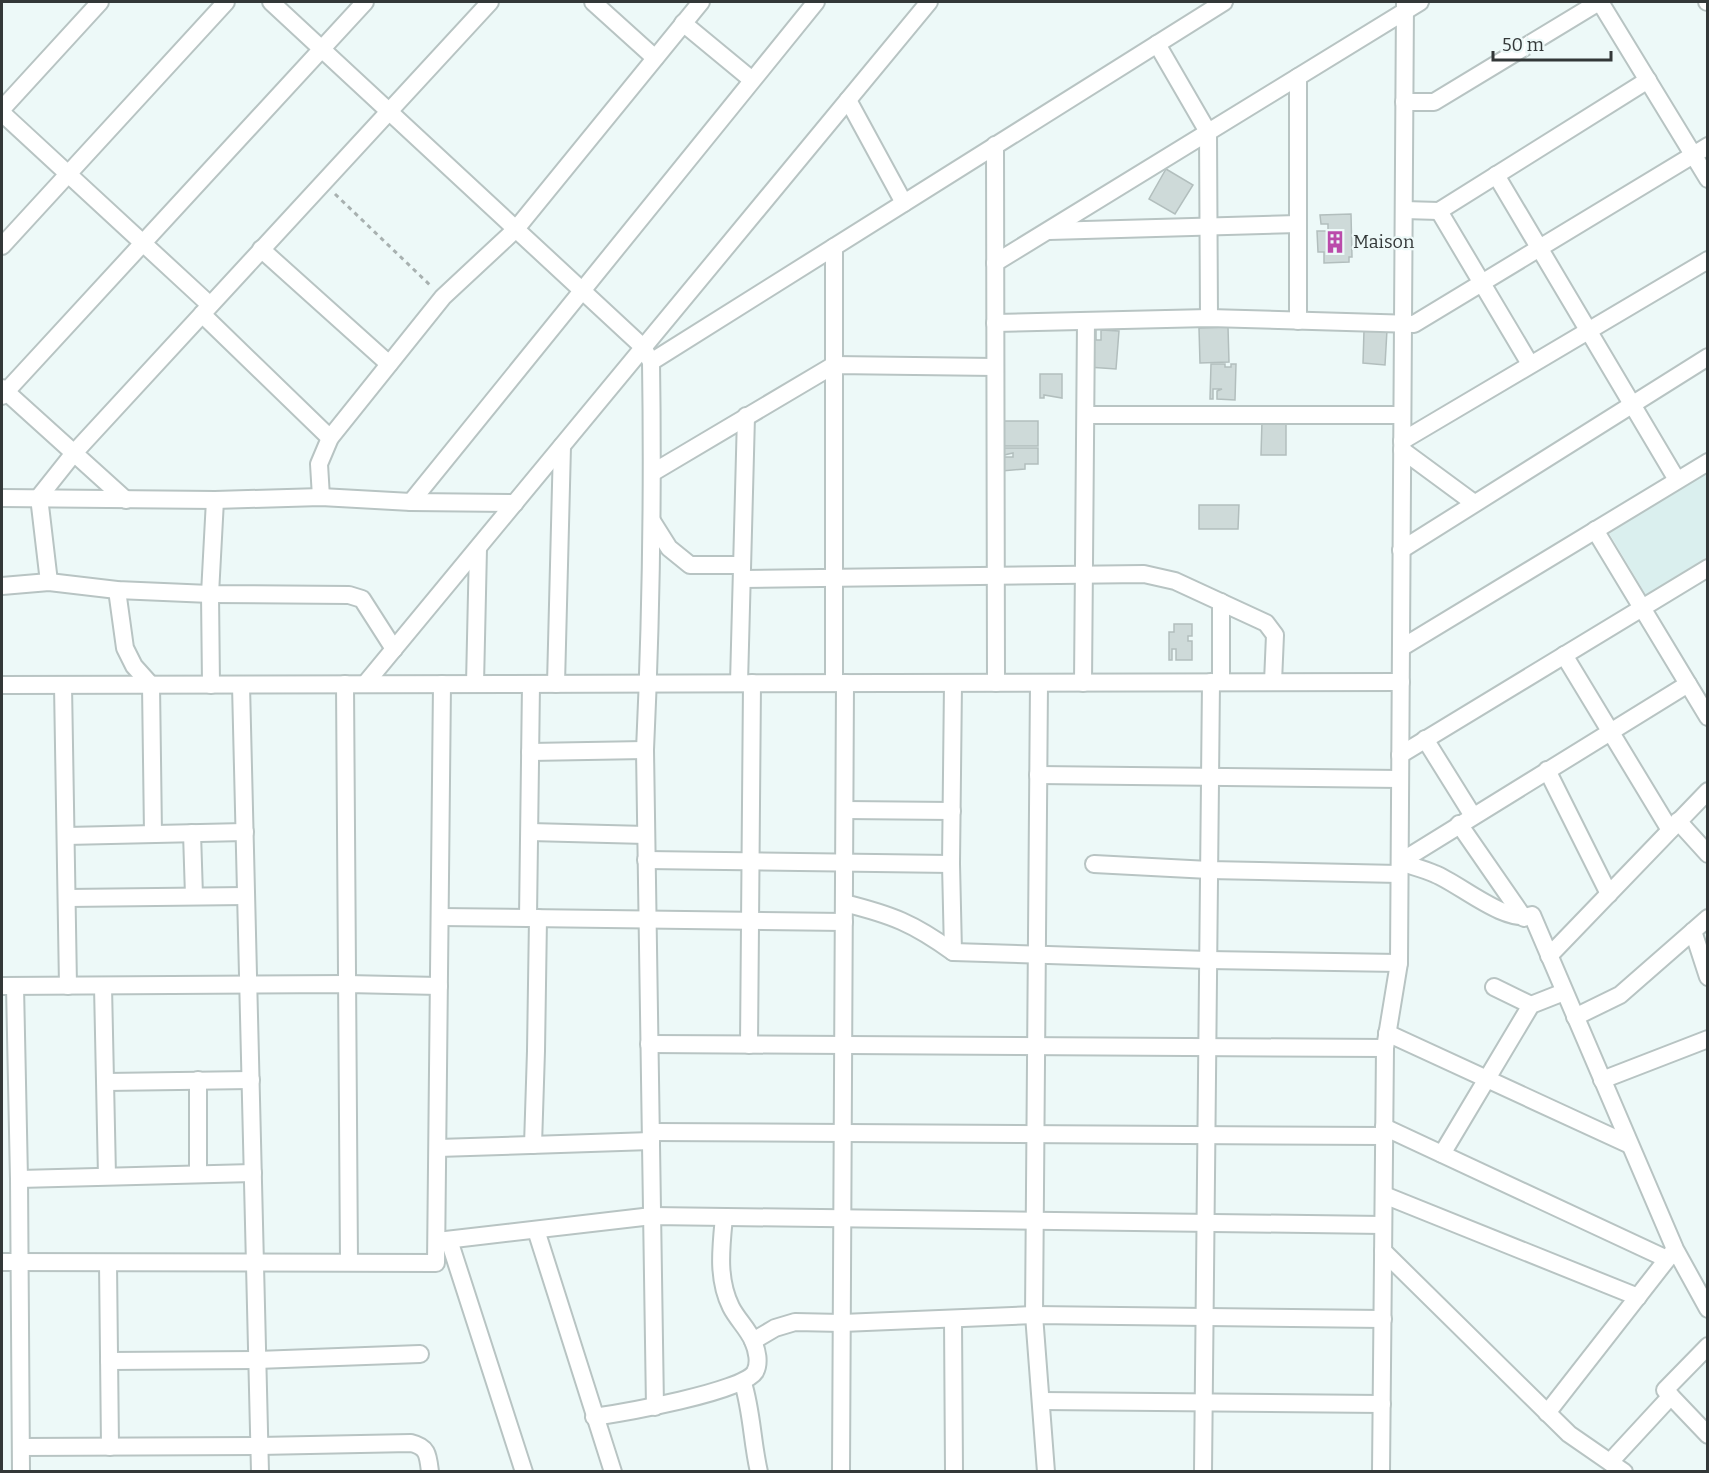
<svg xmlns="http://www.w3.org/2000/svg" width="1709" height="1473" viewBox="0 0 1709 1473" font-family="Bitter,serif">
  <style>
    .built { fill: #daefee }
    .building { fill: #cedad9; stroke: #b2bebd; stroke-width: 1.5 }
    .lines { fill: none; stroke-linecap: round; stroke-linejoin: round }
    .minor-casing { stroke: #b8c4c3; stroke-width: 20 }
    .path { stroke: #a8b1b0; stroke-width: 3; stroke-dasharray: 4.5 4.5; stroke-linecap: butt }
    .minor { stroke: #fff; stroke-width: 16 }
    .labels { text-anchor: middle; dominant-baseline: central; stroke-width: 4.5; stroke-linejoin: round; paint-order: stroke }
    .poi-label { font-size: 18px; fill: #333838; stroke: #edf9f8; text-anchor: start }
  </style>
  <rect width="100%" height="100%" fill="#edf9f8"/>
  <polygon class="built" points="1707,472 1707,557 1646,595 1609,533"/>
  <g class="building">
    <polygon points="1166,169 1193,185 1175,214 1149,199"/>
    <polygon points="1351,214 1352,257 1349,257 1349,262 1324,263 1324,252 1318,252 1317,231 1328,231 1328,224 1321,224 1320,215"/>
    <polygon points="1228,327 1229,362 1200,363 1199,328"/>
    <polygon points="1090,329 1096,330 1096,340 1101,340 1101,330 1119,331 1116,369 1088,367"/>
    <polygon points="1364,330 1387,330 1385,365 1363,363"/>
    <polygon points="1211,364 1225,364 1225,367 1231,367 1231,364 1236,364 1235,400 1217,399 1217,391 1222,389 1213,389 1213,399 1210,399"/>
    <polygon points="1040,374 1062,374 1062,398 1044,395 1044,398 1040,398"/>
    <polygon points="1003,421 1038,421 1038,446 1002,446"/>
    <polygon points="1262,421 1286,422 1286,455 1261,455"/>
    <polygon points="1003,448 1038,448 1038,464 1025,464 1025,469 1002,471 1000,457 1013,457 1013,453 1004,455"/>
    <polygon points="1199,505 1239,505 1238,529 1199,529"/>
    <polygon points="1174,624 1192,624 1192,636 1188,636 1188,641 1192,641 1192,660 1176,660 1176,649 1172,649 1172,660 1169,660 1169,632 1174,632"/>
  </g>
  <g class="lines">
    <g class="minor-casing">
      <g id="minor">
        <path d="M271,2L643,347L651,362C653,492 651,621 645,750L655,1407"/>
        <polyline points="593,2 655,58"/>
        <polyline points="1600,2 1708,179"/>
        <polyline points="1707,2 1708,2"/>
        <polyline points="683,23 752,80"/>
        <polyline points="1157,44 1208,132 1209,318"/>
        <polyline points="1298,77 1298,321"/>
        <polyline points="848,100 904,203"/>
        <polyline points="1404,102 1434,102 1599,2"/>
        <polyline points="2,109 100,2"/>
        <polyline points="2,113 210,305"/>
        <polyline points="995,145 996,683"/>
        <polyline points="1496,175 1677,480"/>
        <polyline points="1404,210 1439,211 1648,80"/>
        <polyline points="1439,211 1530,364"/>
        <polyline points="1049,231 1298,224"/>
        <polyline points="2,246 226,2"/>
        <polyline points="834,247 834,683"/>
        <polyline points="261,249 389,364"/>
        <polyline points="995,263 1420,2"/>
        <polyline points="202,314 330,438"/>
        <polyline points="995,323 1209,318 1414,324 1708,146"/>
        <polyline points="651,362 1224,2"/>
        <polyline points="2,388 126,500"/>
        <polyline points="2,396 365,2"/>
        <polyline points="1086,415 1402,415"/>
        <polyline points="1402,441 1708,260"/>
        <polyline points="1402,450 1474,503"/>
        <polyline points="652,473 834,365 995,367"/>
        <polyline points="321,497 319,464 330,438 443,297 516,229 701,2"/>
        <polyline points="2,498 215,500 321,497 411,502 515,503"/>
        <polyline points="411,502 816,2"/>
        <polyline points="652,521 669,548 690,565 741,565"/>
        <polyline points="1595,530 1708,717"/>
        <polyline points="1401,550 1708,357"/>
        <polyline points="742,579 1144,574 1175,581 1266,623 1275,635 1273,682"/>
        <polyline points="49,582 39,497 74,453 490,2"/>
        <polyline points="2,586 49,582 117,590 210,594 349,595 362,599 394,649"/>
        <polyline points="117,590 125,648 134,666 151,685 153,834"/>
        <polyline points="1221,602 1221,682"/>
        <polyline points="1401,648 1708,462"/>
        <polyline points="1564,655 1670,830"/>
        <polyline points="739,683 746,416"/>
        <polyline points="953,683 951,864 953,952"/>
        <polyline points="1039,683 1034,1315 1046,1472"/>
        <polyline points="1083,683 1086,321"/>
        <polyline points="345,684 349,1262"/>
        <polyline points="365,684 929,2"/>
        <polyline points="475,684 478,548"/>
        <polyline points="556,684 562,446"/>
        <polyline points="2,685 1401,682"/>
        <polyline points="63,685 68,986"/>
        <polyline points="211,685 210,594 215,500"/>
        <polyline points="241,685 260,1472"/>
        <polyline points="1425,739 1473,816"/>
        <polyline points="530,752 645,750"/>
        <polyline points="1400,755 1708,568"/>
        <polyline points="1547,770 1609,894"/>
        <polyline points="1038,775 1400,779"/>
        <polyline points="845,810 952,811"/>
        <polyline points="1678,821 1708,854"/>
        <polyline points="1459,824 1524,918"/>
        <polyline points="530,832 646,835"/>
        <polyline points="192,833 194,896"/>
        <polyline points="66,836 245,832"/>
        <polyline points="646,860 951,864"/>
        <path d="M1400,862C1411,866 1424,869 1435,874C1460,884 1505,924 1532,915L1675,1249L1708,1309"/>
        <polyline points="1400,862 1688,684"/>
        <polyline points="1094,864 1209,870 1399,874"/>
        <polyline points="67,898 246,896"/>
        <path d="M844,903C892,915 913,923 953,952L1208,960L1399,963"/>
        <polyline points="440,917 844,922"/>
        <polyline points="528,918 531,684"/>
        <polyline points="1693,931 1708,977"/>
        <polyline points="1549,956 1708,791"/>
        <polyline points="2,986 347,984 439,986"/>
        <polyline points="15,986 19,1179 21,1472"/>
        <polyline points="103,986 107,1176"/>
        <polyline points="1494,987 1531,1005"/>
        <polyline points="1575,1017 1620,995 1708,918"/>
        <polyline points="1387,1033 1630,1145"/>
        <polyline points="649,1044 1385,1048"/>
        <polyline points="749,1045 752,683"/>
        <polyline points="1602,1080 1708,1039"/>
        <polyline points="106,1082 251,1080"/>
        <polyline points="1384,1127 1667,1259"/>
        <polyline points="651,1132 1384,1136"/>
        <polyline points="533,1145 536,1051 538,918"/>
        <polyline points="438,1148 651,1141"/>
        <polyline points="1442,1154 1531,1005 1564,992"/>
        <polyline points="198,1174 198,1080"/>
        <polyline points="19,1179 253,1173"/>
        <polyline points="1384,1195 1638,1297"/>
        <polyline points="536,1230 613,1472"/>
        <polyline points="449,1240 524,1472"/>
        <polyline points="437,1241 652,1216 1383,1225"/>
        <polyline points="1383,1251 1569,1434 1624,1472"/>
        <polyline points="2,1262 436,1263 442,684"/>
        <polyline points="108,1263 110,1447"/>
        <polyline points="953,1319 954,1472"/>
        <polyline points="753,1341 775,1328 795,1322 842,1323 1034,1315 1383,1319"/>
        <polyline points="1708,1346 1665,1390 1708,1435"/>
        <polyline points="109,1361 257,1360 420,1354"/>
        <path d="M743,1383C752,1412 752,1442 759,1472"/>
        <polyline points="1042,1401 1382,1404"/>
        <polyline points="1547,1413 1672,1253"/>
        <path d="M594,1417C621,1413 743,1392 755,1372C760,1363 757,1350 753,1341C748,1329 737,1319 731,1307C717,1279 721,1248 724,1217"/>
        <path d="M21,1447L259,1446L411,1443C428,1447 428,1455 430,1472"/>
        <polyline points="1610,1462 1671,1396"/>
        <polyline points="841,1472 845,683"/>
        <polyline points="1203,1472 1211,682"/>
        <polyline points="1381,1472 1385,1048 1399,963 1405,2"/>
      </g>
    </g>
    <polyline class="path" points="335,194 432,287"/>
    <use href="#minor" class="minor"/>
  </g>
  <defs>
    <g id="building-bare" transform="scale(1.8)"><path d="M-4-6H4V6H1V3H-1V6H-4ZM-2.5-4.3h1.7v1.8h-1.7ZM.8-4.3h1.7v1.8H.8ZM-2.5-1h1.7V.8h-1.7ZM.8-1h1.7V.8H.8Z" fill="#ba4baa" stroke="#edf9f8" stroke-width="2.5" paint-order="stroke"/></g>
  </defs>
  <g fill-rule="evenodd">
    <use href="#building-bare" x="1335" y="242"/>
  </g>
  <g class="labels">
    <g class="poi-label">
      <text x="1353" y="242">Maison</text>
    </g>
  </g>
  <rect width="1709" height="1473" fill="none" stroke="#333838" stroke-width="6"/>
  <path d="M1493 51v9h118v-9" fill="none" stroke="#333838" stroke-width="3"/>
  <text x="1502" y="51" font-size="18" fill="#333838" stroke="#edf9f8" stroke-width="4.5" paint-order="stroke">50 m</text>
</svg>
